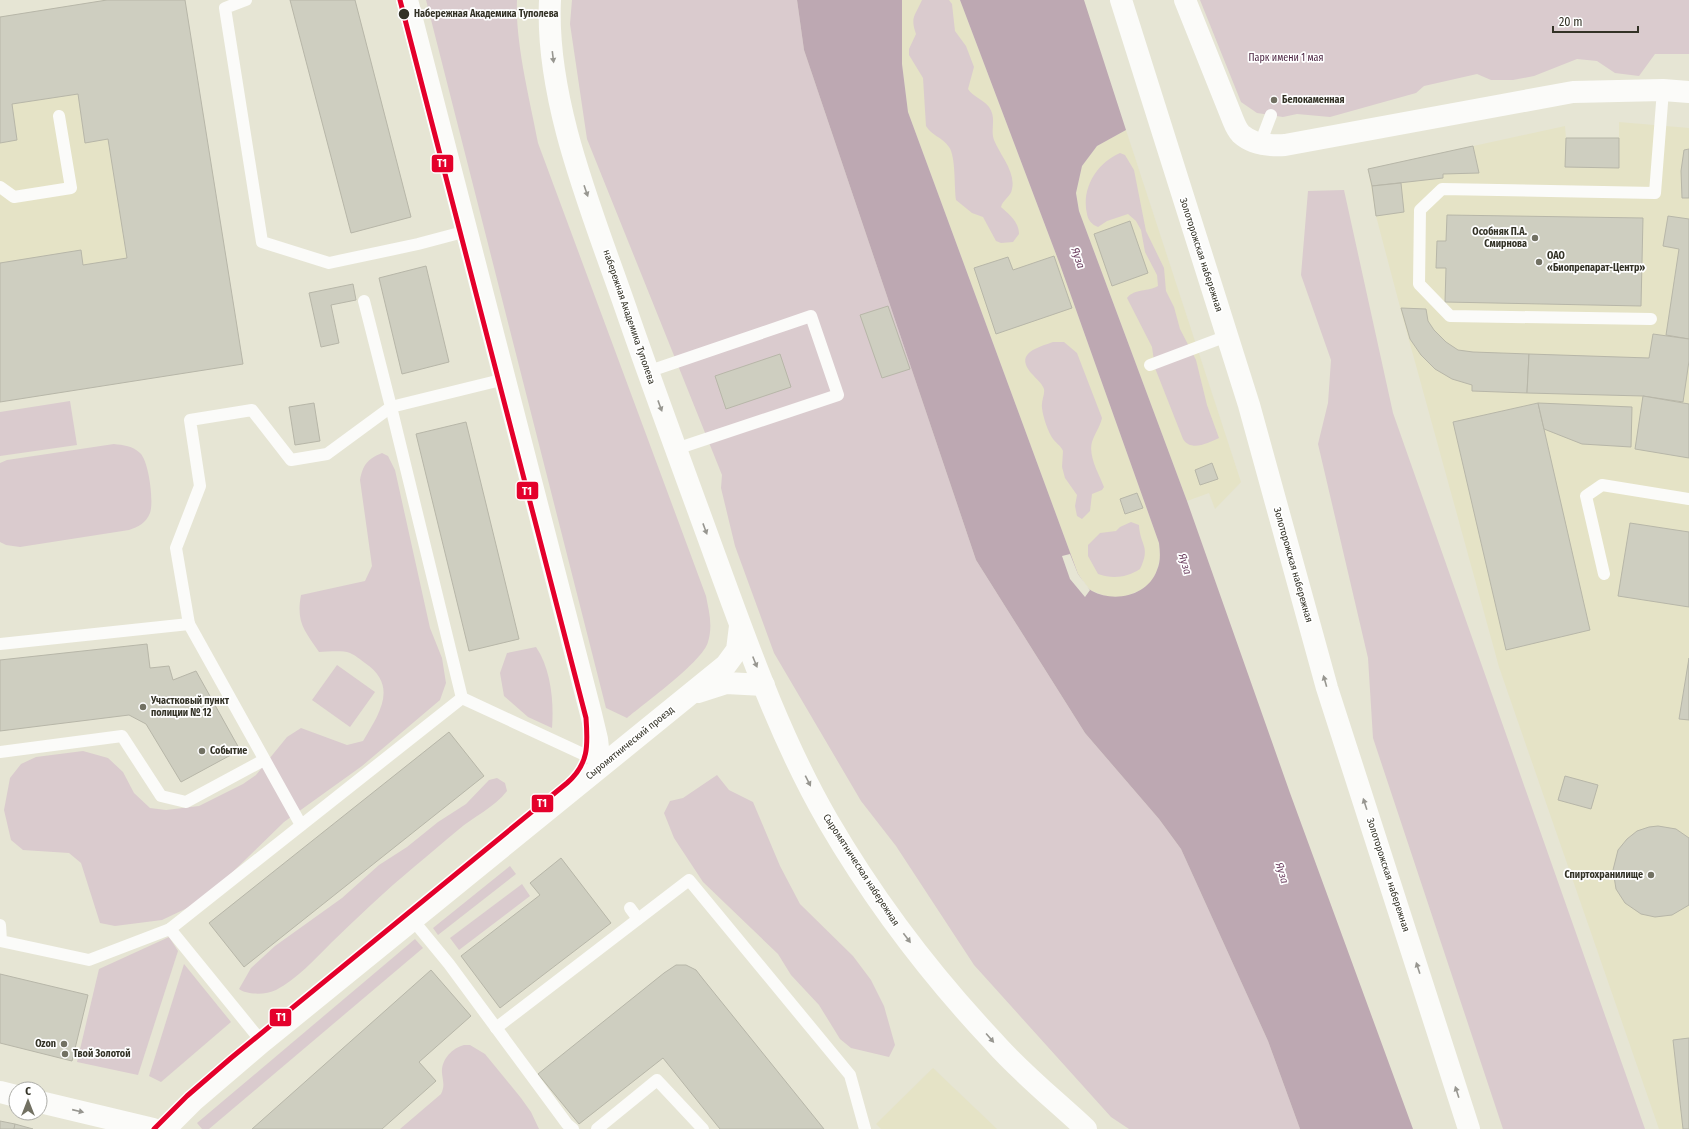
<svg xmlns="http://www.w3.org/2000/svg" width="1689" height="1129" viewBox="0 0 1689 1129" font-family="'Fira Sans Condensed',sans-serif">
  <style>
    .built { fill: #e5e3c6 }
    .green { fill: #dacbce }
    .water { fill: #bda8b2 }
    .pier { fill: #e6e5d4 }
    .building { fill: #cecec0; stroke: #b7b6a8 }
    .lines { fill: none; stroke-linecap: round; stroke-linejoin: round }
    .lane { stroke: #fbfbf9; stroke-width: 12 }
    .street { stroke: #fbfbf9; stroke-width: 22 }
    .secondary { stroke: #fbfbf9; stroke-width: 22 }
    .tram-1-casing { stroke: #fff; stroke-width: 8 }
    .tram-1 { stroke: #e4002b; stroke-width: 5 }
    .oneway { fill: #979690 }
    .stop-dot { fill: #333226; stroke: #fff; stroke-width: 1.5 }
    .poi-dot { fill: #727163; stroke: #fff; stroke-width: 1.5 }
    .labels { text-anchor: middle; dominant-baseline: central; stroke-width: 3.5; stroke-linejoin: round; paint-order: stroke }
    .stop-label { font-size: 10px; font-weight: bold; fill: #333226; stroke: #fff; text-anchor: start }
    .park-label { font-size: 10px; fill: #461e3c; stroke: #fff }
    .poi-label { font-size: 10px; font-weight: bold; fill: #333226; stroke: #fff; text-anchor: start }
    .street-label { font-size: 10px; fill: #333226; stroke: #fff }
    .water-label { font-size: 11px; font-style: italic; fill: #6e4262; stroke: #fff }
    .line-badge { stroke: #fff; stroke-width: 1.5 }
    .badge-label { font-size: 11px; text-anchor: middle; font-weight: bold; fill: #fff }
  </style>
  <rect width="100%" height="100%" fill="#e6e5d4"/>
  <g class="built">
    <polygon points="107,0 229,282 0,402 0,17"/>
    <polygon points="902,0 960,0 1059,262 1159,543 1160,557 1157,571 1151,582 1141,590 1124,597 1108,597 1090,590 1078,574 908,112 902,64"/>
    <polygon points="1619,122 1689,128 1689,1129 1659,1129 1499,667 1404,322 1376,216 1368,169 1565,126 1566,138 1619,138"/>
    <polygon points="1126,130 1241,482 1215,509 1209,493 1187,501 1079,211 1076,193 1082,166 1097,146"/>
    <polygon points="933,1068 997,1129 881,1129 876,1124"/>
  </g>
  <g class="green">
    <path d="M426,0H517C515,43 530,100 538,143L706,596C709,612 713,625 708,642C703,661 645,703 627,718L606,708Z"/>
    <polygon points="572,0 797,0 804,50 976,560 1085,733 1159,819 1181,849 1268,1041 1300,1129 1129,1129 1111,1117 974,965 896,846 861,801 774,653 735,546 721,488 722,475 587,139 570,24"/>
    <path d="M922,0H949L952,4L955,31L966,46L974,67L968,89C973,97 983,99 989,107C997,118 990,129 994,140C1000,155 1016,172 1012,189C1011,197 1003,199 1001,207C1009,214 1019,222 1019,234L1013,242L1001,243L996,241L983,217L972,213L956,200C954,187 956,157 949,147C942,137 931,135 926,126L923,78L909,55V49L916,34C910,17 915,16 922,0Z"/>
    <polygon points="1200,0 1689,0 1689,54 1655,54 1639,76 1615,73 1597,61 1577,59 1534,76 1513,80 1491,80 1477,74 1424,86 1416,93 1330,117 1297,114 1283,117 1257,113 1241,102"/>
    <path d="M1120,153L1125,155L1134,170L1146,231L1164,268L1166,291L1174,307L1180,329L1196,360L1207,405L1219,438C1208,443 1191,452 1183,439L1155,368L1152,347L1127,298C1135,288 1148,292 1158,286L1157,275L1145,252L1141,230L1136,221L1128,214L1107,221L1098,227C1092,225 1088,220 1087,214C1081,188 1097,163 1120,153Z"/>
    <polygon points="1344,190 1393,413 1645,1129 1503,1129 1373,738 1368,658 1318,444 1328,403 1331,360 1301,275 1308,191"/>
    <path d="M1053,342H1064L1077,353L1102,418C1100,427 1095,433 1092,442C1088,456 1099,474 1104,487L1102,490L1092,494L1090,511L1082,519L1077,516L1075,506L1077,495L1065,478L1062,467L1063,451C1061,446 1057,444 1053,439C1048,432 1043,417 1042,408C1041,401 1045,395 1044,389C1041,382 1037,380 1033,375C1013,354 1036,348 1053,342Z"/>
    <polygon points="70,401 77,445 0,456 0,412"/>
    <path d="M114,444C123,445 133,446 140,453C149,461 154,502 150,513C146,523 138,527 129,530L20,547L6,545L0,542V463L7,460Z"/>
    <path d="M382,453L388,456L395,470L430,628L442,658L446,683L440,700L362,766L284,822L204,900L162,920L115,926L100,923L81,863L69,853L23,850L11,840L4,810L10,778L21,764L36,757L83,751L108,758L123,772L134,793L150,808L166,810L199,806L243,784L256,775L287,737L301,728L347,745L363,741C379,714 399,686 365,663C361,660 355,655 350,653C341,650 328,652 319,652C304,630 296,622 301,595L365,581L372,566L360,480C363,465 367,459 382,453Z"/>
    <path d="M1131,522L1139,525C1140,546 1151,546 1140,569C1126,578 1112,579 1098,574L1088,556V545L1100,533L1116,531L1120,527Z"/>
    <path d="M536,647C551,669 554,702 552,728L528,717L504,696L500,673L507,653Z"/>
    <polygon points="337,665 375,692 350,727 312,700"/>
    <polygon points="717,775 729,790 753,802 780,866 800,904 853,956 871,980 884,1006 895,1045 889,1057 851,1048 840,1039 819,1005 791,975 778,954 703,882 674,838 664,813 670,801 683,798"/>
    <path d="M497,778L505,783L507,791C494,808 474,816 458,830C443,842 429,855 414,867C385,891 358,917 331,943C315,959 297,979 276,990C266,995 247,995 239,989L251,968L275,946L342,898L379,865L407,847L438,822L466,804L489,780Z"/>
    <polygon points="510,866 516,874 438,935 433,928"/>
    <polygon points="522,884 530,896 459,950 450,938"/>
    <polygon points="169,937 178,951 138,1075 77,1062 99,969"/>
    <polygon points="415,939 423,948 209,1129 202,1129 197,1123"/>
    <polygon points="184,964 231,1022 161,1082 149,1076"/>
    <path d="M464,1045H470L485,1054L521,1098L531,1112L539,1129H400L441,1094C445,1086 443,1082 442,1073C441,1060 452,1048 464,1045Z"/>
  </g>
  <path class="water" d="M797,0H902V64L908,112L1078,574C1082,579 1086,588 1092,591C1114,603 1148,596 1157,570C1161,561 1160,552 1159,543L1059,262L960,0H1084L1126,130L1097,146L1082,166L1076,193L1079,211L1187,501L1290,793L1413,1129H1300L1268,1041L1181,849L1159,819L1085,733L976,560L804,50Z"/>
  <polygon class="pier" points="1070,554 1078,574 1090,590 1085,597 1070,579 1062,556"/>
  <g class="building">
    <polygon points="107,0 185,0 243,364 0,402 0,263 81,250 83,265 127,258 108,139 85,143 78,94 12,104 17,140 0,143 0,17"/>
    <polygon points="290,0 355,0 411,217 351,233"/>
    <polygon points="1566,138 1619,138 1619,168 1565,167"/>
    <polygon points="1473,146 1479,173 1443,174 1443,178 1372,186 1368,169"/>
    <polygon points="1689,149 1689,198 1682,198 1681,171 1684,150"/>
    <polygon points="1401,183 1404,212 1376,216 1372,186"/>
    <polygon points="1447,215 1643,218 1641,306 1445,302 1446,268 1436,268 1437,241 1446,241"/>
    <polygon points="1668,216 1689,219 1689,339 1666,335 1679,249 1663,246"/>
    <polygon points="1130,221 1148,273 1112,286 1094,234"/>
    <polygon points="1054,256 1072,308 996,334 974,268 1008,257 1013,270"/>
    <polygon points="426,266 449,362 402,374 379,278"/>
    <polygon points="353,284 356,300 331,305 339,343 321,347 309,293"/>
    <polygon points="888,306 910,369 882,378 860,315"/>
    <polygon points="1401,308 1426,309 1428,321 1434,330 1446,342 1458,350 1473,352 1529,354 1527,393 1472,391 1472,385 1452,379 1435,369 1421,355 1410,339"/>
    <polygon points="1653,334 1689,339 1689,361 1683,402 1643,396 1527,393 1529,354 1649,358"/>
    <polygon points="780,354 791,387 726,409 715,376"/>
    <polygon points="1643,396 1689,404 1689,458 1635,449"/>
    <polygon points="314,403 320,441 295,445 289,407"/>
    <polygon points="1538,403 1590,630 1506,650 1453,422"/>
    <polygon points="1538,403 1632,407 1631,447 1582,444 1544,429"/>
    <polygon points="466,422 519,639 469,651 416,434"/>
    <polygon points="1212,463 1218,479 1200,485 1195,470"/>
    <polygon points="1137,493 1143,508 1125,514 1120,499"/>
    <polygon points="1630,523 1689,532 1689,607 1618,596"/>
    <polygon points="147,644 150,668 169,666 173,680 196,671 240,750 181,782 146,724 129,715 0,731 0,660"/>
    <polygon points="1689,658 1689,720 1679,719"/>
    <polygon points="449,732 484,776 244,967 209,923"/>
    <polygon points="1565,776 1598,785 1591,809 1558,800"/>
    <polygon points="1658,826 1676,829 1689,838 1689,905 1672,915 1655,917 1641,914 1625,903 1616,889 1613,870 1618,850 1627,839 1637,831 1649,827"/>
    <polygon points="561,858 611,923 500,1008 461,956 540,895 530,883"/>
    <polygon points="676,965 686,965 696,970 703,979 824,1129 720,1129 663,1058 579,1124 538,1074 664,973"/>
    <polygon points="431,970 471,1016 419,1062 436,1081 382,1129 252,1129"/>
    <polygon points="0,974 88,995 72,1061 0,1043"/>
    <polygon points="1689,1038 1689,1129 1683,1129 1673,1040"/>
    <polygon points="0,1121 15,1124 14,1129 0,1129"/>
    <polygon points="15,1124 33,1129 14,1129"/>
  </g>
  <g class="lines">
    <g class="lane">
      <polyline points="246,0 225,8 262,242 329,263 418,244 467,231"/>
      <polyline points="1260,144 1271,115"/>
      <polyline points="0,187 14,197 71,188 59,116"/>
      <polyline points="1651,319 1450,316 1419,284 1420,210 1442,189 1655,193 1663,90"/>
      <polyline points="1150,365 1227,336"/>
      <polyline points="647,372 811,316 838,395 676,449"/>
      <polyline points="1604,574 1586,496 1602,485 1689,499"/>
      <polyline points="189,624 176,548 200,486 190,420 252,410 291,460 327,454 391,407 364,301"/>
      <polyline points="0,644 189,624 301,825"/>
      <polyline points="462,698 391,407 505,379"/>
      <polyline points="462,698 600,762"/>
      <polyline points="0,752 122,736 161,796 186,802 264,760"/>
      <polyline points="630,908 638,919"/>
      <polyline points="412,919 449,964 567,1124 573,1129"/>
      <polyline points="0,925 1,941 89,960 170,929 462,698"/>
      <polyline points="170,929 262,1042"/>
      <polyline points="496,1028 689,880 850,1075 865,1129"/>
      <polyline points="597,1129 657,1080 703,1129"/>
    </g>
    <g class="street">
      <polyline points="407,0 591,714 597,739 600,766"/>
      <path d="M1185,0L1233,120C1235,125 1238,131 1241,134C1253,145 1270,146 1285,145L1573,92L1663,90L1689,92"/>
      <polyline points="698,692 726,683 764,685"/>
      <polyline points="0,1092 16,1096"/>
      <polyline points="40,1102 153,1129"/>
      <polyline points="165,1129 193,1101 262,1042 726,665 737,650 740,626"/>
    </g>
    <g class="secondary">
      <path d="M550,0C545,104 595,218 628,315C656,396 686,476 715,556C748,646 780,738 828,821C874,900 931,975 993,1041C1021,1073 1055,1100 1086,1129"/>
      <polyline points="1121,0 1249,405 1327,688 1469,1129"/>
    </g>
    <g class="tram-1-casing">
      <path id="tram-1" d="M154,1129L187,1096L231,1058L567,783C589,764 588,745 586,718L400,0"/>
    </g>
    <use href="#tram-1" class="tram-1"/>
  </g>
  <defs><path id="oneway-solid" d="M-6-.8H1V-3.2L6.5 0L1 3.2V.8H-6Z"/></defs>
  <g class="oneway">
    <use href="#oneway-solid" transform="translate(553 57) rotate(83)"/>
    <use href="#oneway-solid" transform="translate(586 191) rotate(71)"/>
    <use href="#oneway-solid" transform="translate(660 406) rotate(70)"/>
    <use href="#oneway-solid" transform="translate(705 529) rotate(70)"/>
    <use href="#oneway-solid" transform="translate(755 662) rotate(68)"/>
    <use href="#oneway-solid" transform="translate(1325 681) rotate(-106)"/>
    <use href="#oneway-solid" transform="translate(808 781) rotate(63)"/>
    <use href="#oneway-solid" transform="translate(1365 804) rotate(-108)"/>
    <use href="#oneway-solid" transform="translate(907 938) rotate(53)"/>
    <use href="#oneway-solid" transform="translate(1418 968) rotate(-108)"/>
    <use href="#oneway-solid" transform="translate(990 1038) rotate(49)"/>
    <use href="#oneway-solid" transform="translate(1457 1092) rotate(-108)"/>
    <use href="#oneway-solid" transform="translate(78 1111) rotate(13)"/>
  </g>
  <circle class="stop-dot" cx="404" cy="14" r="6"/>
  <g class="poi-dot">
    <circle cx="1274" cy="100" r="4"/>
    <circle cx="1535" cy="238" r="4"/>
    <circle cx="1539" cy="262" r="4"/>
    <circle cx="143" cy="707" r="4"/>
    <circle cx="202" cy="751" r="4"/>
    <circle cx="1651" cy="875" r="4"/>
    <circle cx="64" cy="1044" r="4"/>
    <circle cx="65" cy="1054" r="4"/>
  </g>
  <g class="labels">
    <g class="stop-label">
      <text x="414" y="14">Набережная Академика Туполева</text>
    </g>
    <g class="park-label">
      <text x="1286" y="58">Парк имени 1 мая</text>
    </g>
    <g class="poi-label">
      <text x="1282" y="100">Белокаменная</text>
      <text x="1527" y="232" text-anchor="end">Особняк П.А.<tspan x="1527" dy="12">Смирнова</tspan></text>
      <text x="1547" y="256">ОАО<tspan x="1547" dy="12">«Биопрепарат-Центр»</tspan></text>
      <text x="151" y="701">Участковый пункт<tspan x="151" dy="12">полиции № 12</tspan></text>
      <text x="210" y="751">Событие</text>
      <text x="1643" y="875" text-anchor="end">Спиртохранилище</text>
      <text x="56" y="1044" text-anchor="end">Ozon</text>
      <text x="73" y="1054">Твой Золотой</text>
    </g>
    <g class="street-label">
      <text transform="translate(1201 255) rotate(72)">Золоторожская набережная</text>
      <text transform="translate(629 317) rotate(71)">набережная Академика Туполева</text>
      <text transform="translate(1293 565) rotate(74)">Золоторожская набережная</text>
      <text transform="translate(630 743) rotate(-39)">Сыромятнический проезд</text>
      <text transform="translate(861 870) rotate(57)">Сыромятническая набережная</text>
      <text transform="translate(1388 875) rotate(72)">Золоторожская набережная</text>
    </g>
    <g class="water-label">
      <text transform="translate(1078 258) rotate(71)">Яуза</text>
      <text transform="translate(1185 564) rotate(73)">Яуза</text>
      <text transform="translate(1282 873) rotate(73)">Яуза</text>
    </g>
  </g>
  <g class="line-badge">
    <rect x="431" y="154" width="23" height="19" rx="4" fill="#e4002b"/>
    <rect x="516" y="481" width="23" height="19" rx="4" fill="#e4002b"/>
    <rect x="531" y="794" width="23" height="19" rx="4" fill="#e4002b"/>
    <rect x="269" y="1008" width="23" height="19" rx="4" fill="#e4002b"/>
  </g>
  <g class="badge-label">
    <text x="442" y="167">T1</text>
    <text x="527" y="495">T1</text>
    <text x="542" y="807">T1</text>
    <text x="281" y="1021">T1</text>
  </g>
  <g transform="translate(28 1101)"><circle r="19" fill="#ffffff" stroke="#adada8"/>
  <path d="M0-3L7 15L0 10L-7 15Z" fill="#727163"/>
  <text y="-6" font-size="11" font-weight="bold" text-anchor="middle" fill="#333226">С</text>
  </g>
  <path d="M1553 26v6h85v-6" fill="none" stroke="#333226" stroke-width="2"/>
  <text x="1559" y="26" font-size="12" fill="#333226" stroke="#ffffff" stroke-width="3" paint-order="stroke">20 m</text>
</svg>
